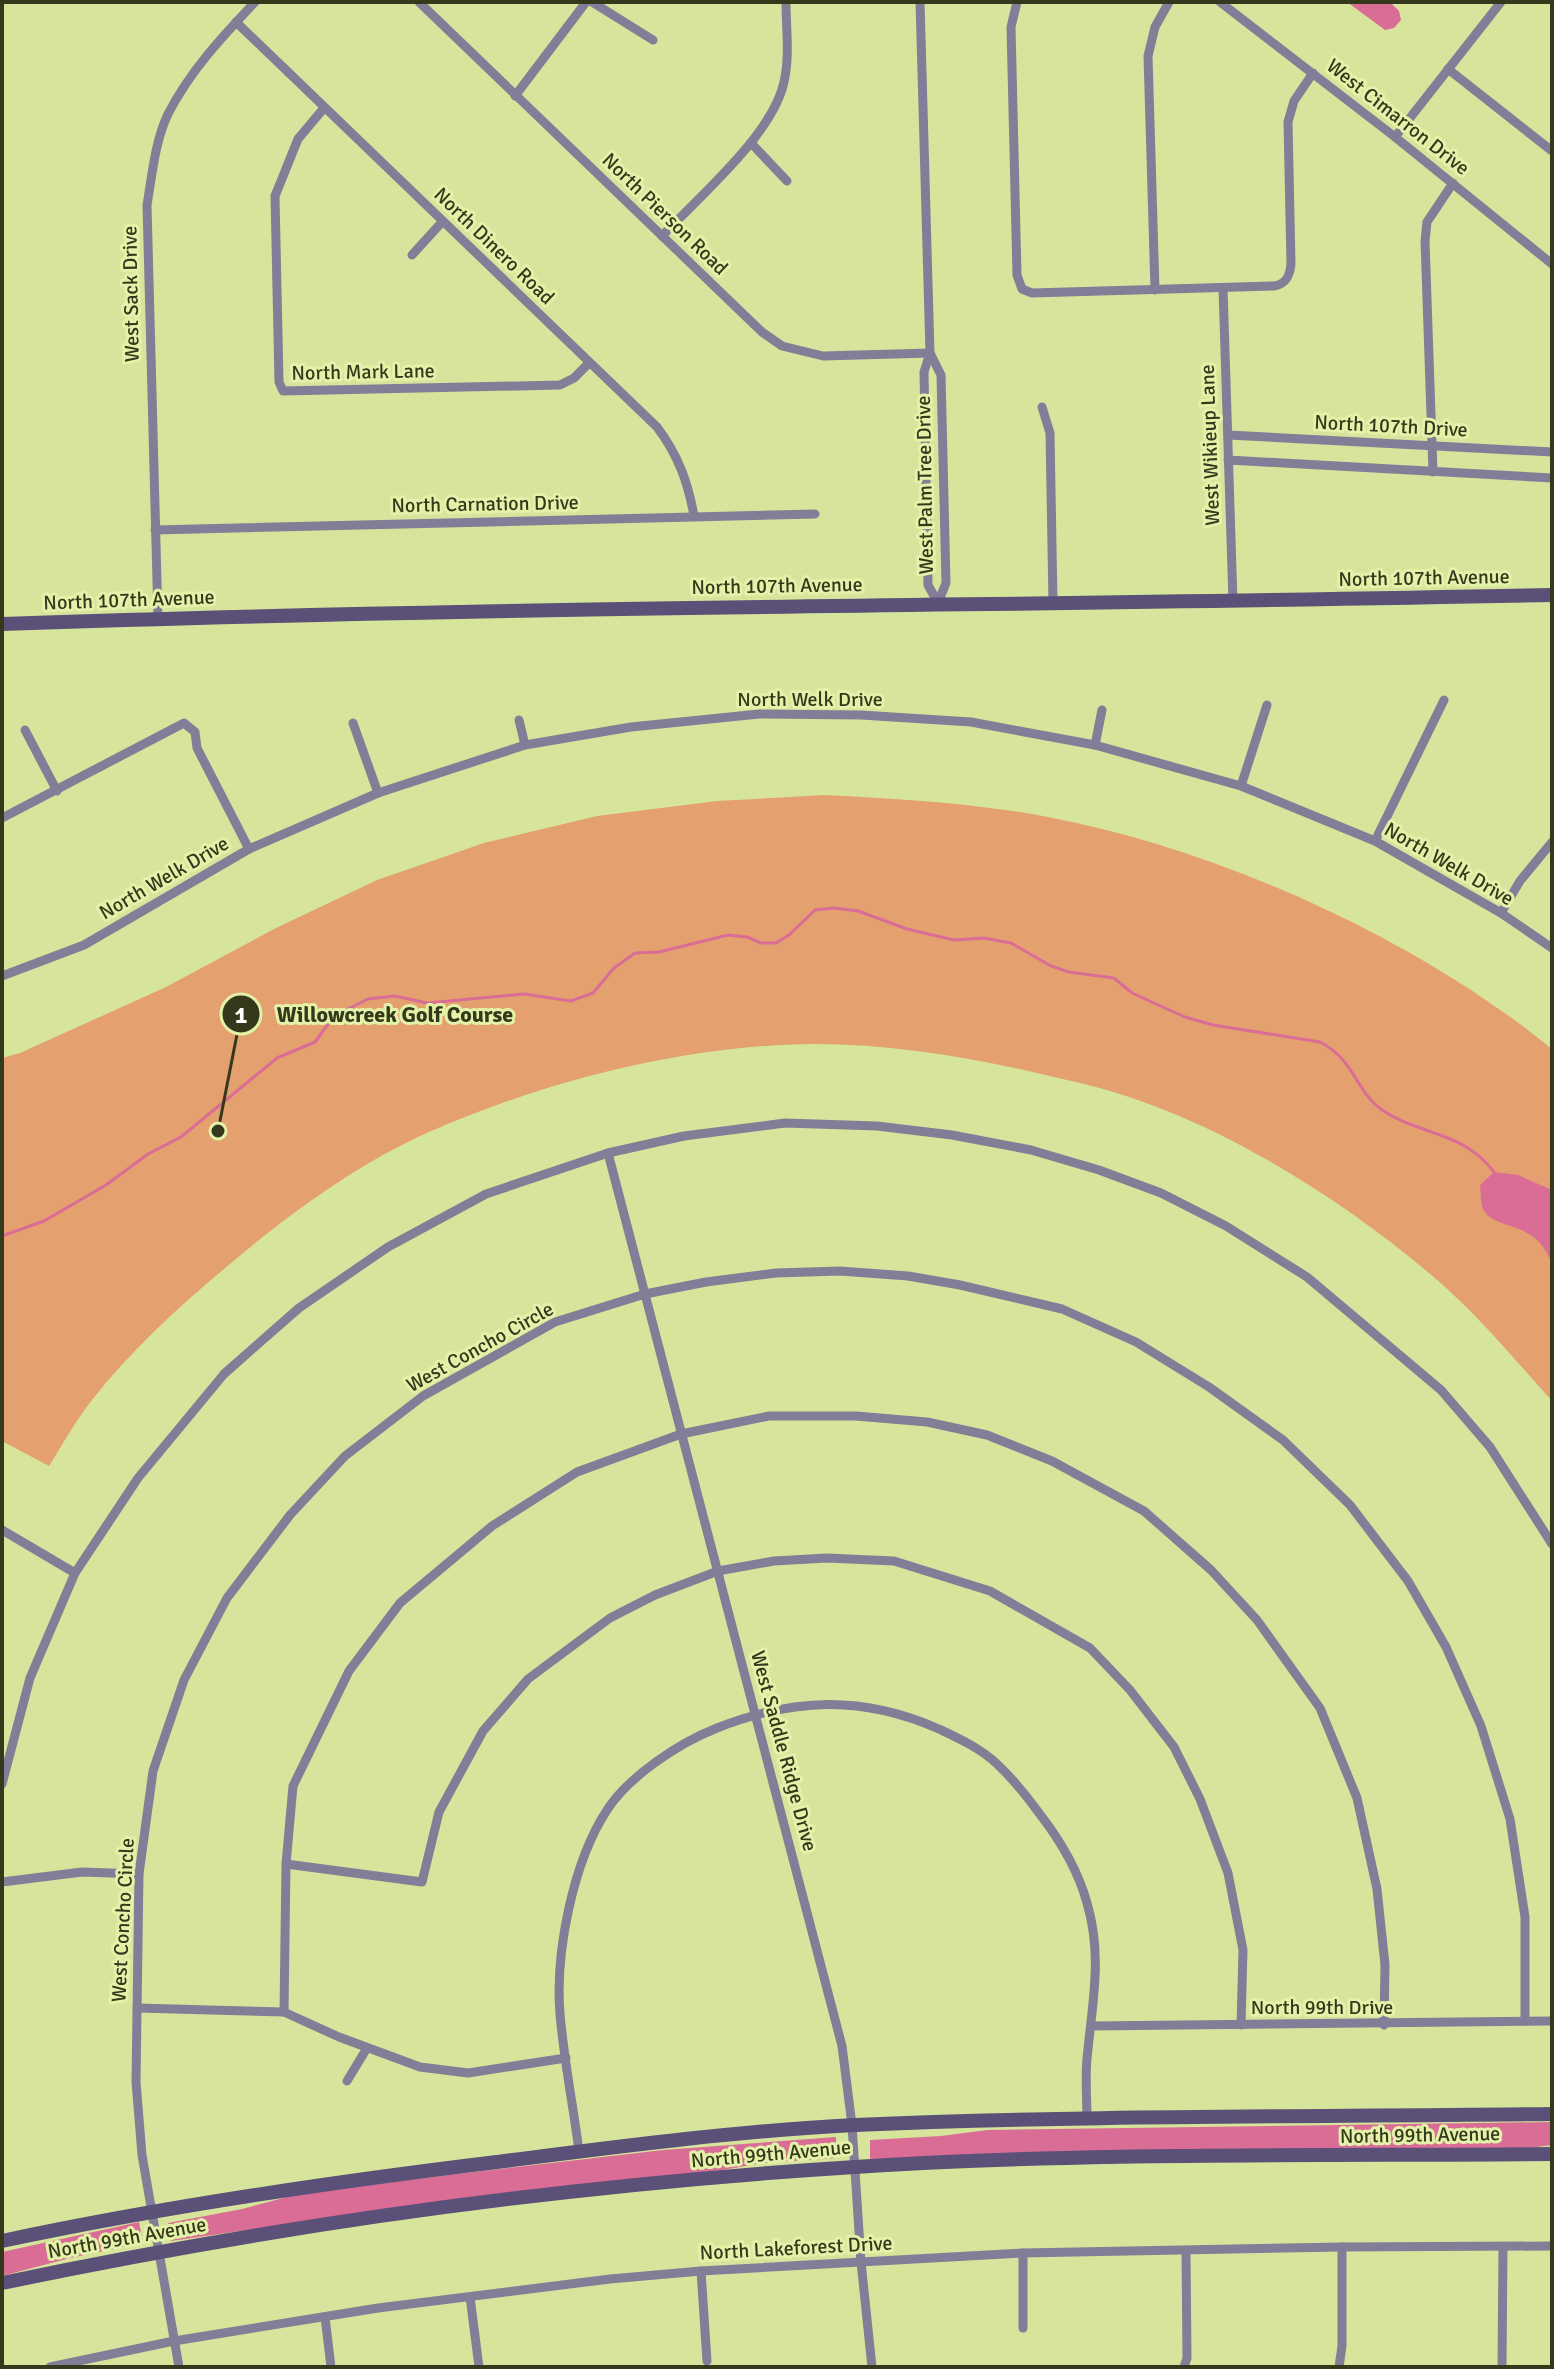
<svg xmlns="http://www.w3.org/2000/svg" width="1554" height="2369" viewBox="0 0 1554 2369" font-family="Signika,sans-serif">
  <style>
    .green { fill: #e4a16f }
    .water { fill: #d96d96 }
    .lines { fill: none; stroke-linecap: round; stroke-linejoin: round }
    .stream { stroke: #d96d96; stroke-width: 3 }
    .street { stroke: #847d98; stroke-width: 9 }
    .secondary { stroke: #5b5077; stroke-width: 14 }
    .labels { text-anchor: middle; dominant-baseline: central; stroke-width: 6; stroke-linejoin: round; paint-order: stroke }
    .street-label { font-size: 20px; fill: #34391c; stroke: #e4f2a9 }
    .leader { fill: none; stroke: #34391c; stroke-width: 3 }
    .callout-dot { fill: #34391c; stroke: #e4f2a9; stroke-width: 3 }
    .mark-label { font-size: 24px; text-anchor: middle; font-weight: bold; fill: #fff }
    .callout-label { font-size: 22px; text-anchor: middle; font-weight: bold; fill: #34391c; stroke: #e4f2a9; stroke-width: 6; stroke-linejoin: round; paint-order: stroke }
  </style>
  <rect width="100%" height="100%" fill="#d7e59c"/>
  <path class="green" d="M825,795C900,799 974,803 1048,817C1221,850 1416,938 1552,1049V1401C1515,1360 1479,1316 1436,1279C1351,1206 1242,1136 1135,1099C1099,1086 1061,1079 1024,1070C955,1055 884,1044 814,1044C686,1045 545,1081 429,1132C355,1165 285,1217 224,1269C177,1308 130,1352 92,1400C76,1420 63,1444 49,1466L2,1441V1058L20,1053L166,987L274,929L377,880L484,843L597,816L717,801Z"/>
  <g class="water">
    <polygon points="1347,2 1390,2 1399,11 1401,20 1394,28 1385,30"/>
    <path d="M1494,1172L1518,1175L1552,1190V1264C1535,1218 1498,1232 1484,1211C1480,1204 1481,1193 1480,1185Z"/>
    <polygon points="1552,2122 1552,2145 1529,2148 870,2159 870,2140 941,2136 987,2130"/>
    <polygon points="836,2137 836,2158 762,2163 723,2170 483,2196 171,2241 168,2223 242,2209 287,2197 354,2186 663,2150"/>
    <polygon points="139,2222 143,2243 70,2258 2,2276 2,2252"/>
  </g>
  <g class="lines">
    <path class="stream" d="M2,1236L44,1221L106,1185L148,1154L181,1137L277,1058L315,1042L334,1016L368,999L395,996L427,1003L524,994L571,1001L593,993L614,968L635,953L659,952L728,935L747,937L761,943H776L789,935L815,910L834,908L858,911L907,929L954,940L984,938L1011,943L1051,966L1069,972L1114,978L1132,993L1185,1017L1213,1025L1320,1042C1355,1060 1356,1092 1382,1110C1420,1136 1462,1130 1494,1172"/>
    <g class="street">
      <polyline points="419,2 762,332 782,346 823,356 930,353"/>
      <polyline points="592,2 653,40"/>
      <polyline points="920,2 930,353 924,372 928,585 938,603"/>
      <path d="M1017,2L1011,27L1017,275L1022,289L1032,293L1274,286C1286,284 1290,276 1291,264L1288,122L1294,101L1313,73"/>
      <polyline points="1220,2 1395,137 1552,264"/>
      <path d="M236,22L657,427C678,455 688,482 694,516"/>
      <polyline points="1448,69 1552,151"/>
      <polyline points="515,96 586,2"/>
      <polyline points="324,108 298,139 275,196 279,382 283,391 560,385 574,378 589,363"/>
      <polyline points="1395,137 1501,2"/>
      <polyline points="751,143 787,181"/>
      <path d="M662,236C699,197 773,134 784,82C790,56 786,28 786,2"/>
      <polyline points="412,255 442,222"/>
      <polyline points="1223,288 1233,602"/>
      <polyline points="1155,290 1148,56 1155,27 1169,2"/>
      <polyline points="930,353 941,375 946,583 938,603"/>
      <polyline points="1042,407 1050,433 1053,603"/>
      <polyline points="1228,435 1552,452"/>
      <polyline points="1228,460 1552,478"/>
      <polyline points="1433,472 1425,241 1427,222 1453,183"/>
      <polyline points="155,530 815,514"/>
      <path d="M158,619L147,205C152,176 155,141 168,114C190,71 222,37 255,2"/>
      <polyline points="519,720 525,745"/>
      <polyline points="353,723 378,793"/>
      <polyline points="25,730 57,791"/>
      <polyline points="1095,745 1241,786 1375,841 1501,913 1552,948"/>
      <polyline points="1241,786 1267,705"/>
      <polyline points="2,818 184,723 195,732 197,748 249,849"/>
      <polyline points="1375,841 1444,700"/>
      <polyline points="1501,913 1520,881 1552,842"/>
      <polyline points="2,976 84,945 249,849 378,793 525,745 631,727 759,714 861,715 971,722 1095,745 1102,710"/>
      <polyline points="608,1153 842,2046 852,2125 861,2262 872,2367"/>
      <polyline points="2,1530 75,1573"/>
      <polyline points="2,1784 30,1678 75,1573 138,1478 224,1374 299,1308 388,1247 486,1194 608,1153 684,1136 785,1123 877,1126 952,1135 1031,1150 1099,1170 1161,1193 1226,1226 1307,1277 1441,1390 1490,1447 1552,1544"/>
      <polyline points="286,1864 422,1882 439,1812 483,1731 528,1679 610,1618 655,1595 718,1571 774,1561 827,1558 894,1561 990,1591 1090,1648 1130,1690 1174,1747 1200,1799 1228,1873 1243,1950 1241,2025"/>
      <polyline points="2,1882 82,1872 139,1874"/>
      <polyline points="137,2008 284,2012 339,2037 420,2067 468,2073 566,2058"/>
      <polyline points="284,2012 286,1864 293,1786 349,1671 400,1603 492,1526 577,1472 681,1434 769,1416 856,1416 927,1422 987,1435 1052,1461 1144,1511 1211,1570 1257,1620 1320,1708 1357,1798 1377,1889 1385,1965 1384,2025"/>
      <polyline points="1092,2026 1552,2021"/>
      <polyline points="347,2081 367,2048"/>
      <path d="M579,2151C573,2105 564,2060 560,2014C555,1952 573,1862 607,1810C629,1776 679,1743 717,1728C794,1698 862,1695 939,1729C958,1738 980,1748 996,1763C1012,1778 1026,1795 1039,1813C1060,1840 1078,1870 1087,1903C1103,1957 1092,2004 1087,2059C1085,2078 1087,2099 1087,2119"/>
      <polyline points="701,2271 707,2361"/>
      <polyline points="470,2297 479,2367"/>
      <polyline points="325,2317 331,2367"/>
      <polyline points="1023,2328 1023,2253"/>
      <polyline points="50,2367 174,2341 378,2308 610,2279 701,2271 1023,2253 1342,2247 1552,2246"/>
      <polyline points="179,2367 142,2155 136,2082 139,1874 153,1771 184,1680 227,1598 290,1515 345,1456 423,1396 555,1322 645,1294 706,1282 776,1273 840,1271 908,1276 960,1285 1062,1309 1136,1342 1209,1387 1283,1440 1350,1505 1408,1581 1446,1647 1481,1726 1510,1819 1525,1917 1525,2021"/>
      <polyline points="1184,2367 1187,2358 1186,2251"/>
      <polyline points="1339,2367 1342,2346 1342,2247"/>
      <polyline points="1502,2367 1503,2247"/>
    </g>
    <g class="secondary">
      <path d="M2,624C518,606 1035,606 1552,595"/>
      <path d="M2,2241C166,2206 331,2182 497,2162C615,2147 735,2131 855,2125C1087,2115 1320,2117 1552,2114"/>
      <path d="M2,2283C283,2224 568,2185 855,2167C1087,2152 1320,2156 1552,2154"/>
    </g>
  </g>
  <g class="labels">
    <g class="street-label">
      <text transform="translate(1398 117) rotate(38)">West Cimarron Drive</text>
      <text transform="translate(665 214) rotate(44)">North Pierson Road</text>
      <text transform="translate(494 246) rotate(44)">North Dinero Road</text>
      <text transform="translate(131 294) rotate(-91)">West Sack Drive</text>
      <text transform="translate(363 372) rotate(-1)">North Mark Lane</text>
      <text transform="translate(1391 426) rotate(3)">North 107th Drive</text>
      <text transform="translate(1210 445) rotate(-92)">West Wikieup Lane</text>
      <text transform="translate(925 485) rotate(-91)">West Palm Tree Drive</text>
      <text transform="translate(485 504) rotate(-1)">North Carnation Drive</text>
      <text transform="translate(1424 578) rotate(-1)">North 107th Avenue</text>
      <text transform="translate(777 586) rotate(-1)">North 107th Avenue</text>
      <text transform="translate(129 600) rotate(-2)">North 107th Avenue</text>
      <text x="810" y="699">North Welk Drive</text>
      <text transform="translate(1449 864) rotate(30)">North Welk Drive</text>
      <text transform="translate(164 878) rotate(-30)">North Welk Drive</text>
      <text transform="translate(480 1347) rotate(-29)">West Concho Circle</text>
      <text transform="translate(784 1751) rotate(75)">West Saddle Ridge Drive</text>
      <text transform="translate(123 1920) rotate(-87)">West Concho Circle</text>
      <text x="1322" y="2007">North 99th Drive</text>
      <text transform="translate(1420 2135) rotate(-1)">North 99th Avenue</text>
      <text transform="translate(771 2154) rotate(-5)">North 99th Avenue</text>
      <text transform="translate(127 2238) rotate(-10)">North 99th Avenue</text>
      <text transform="translate(796 2248) rotate(-3)">North Lakeforest Drive</text>
    </g>
  </g>
  <path class="leader" d="M218 1131L241 1014"/>
  <g class="callout-dot">
    <circle cx="218" cy="1131" r="8"/>
    <circle cx="241" cy="1014" r="20"/>
  </g>
  <g class="mark-label">
    <text x="241" y="1023">1</text>
  </g>
  <g class="callout-label">
    <text x="395" y="1022">Willowcreek Golf Course</text>
  </g>
  <rect width="1554" height="2369" fill="none" stroke="#34391c" stroke-width="8"/>
</svg>
